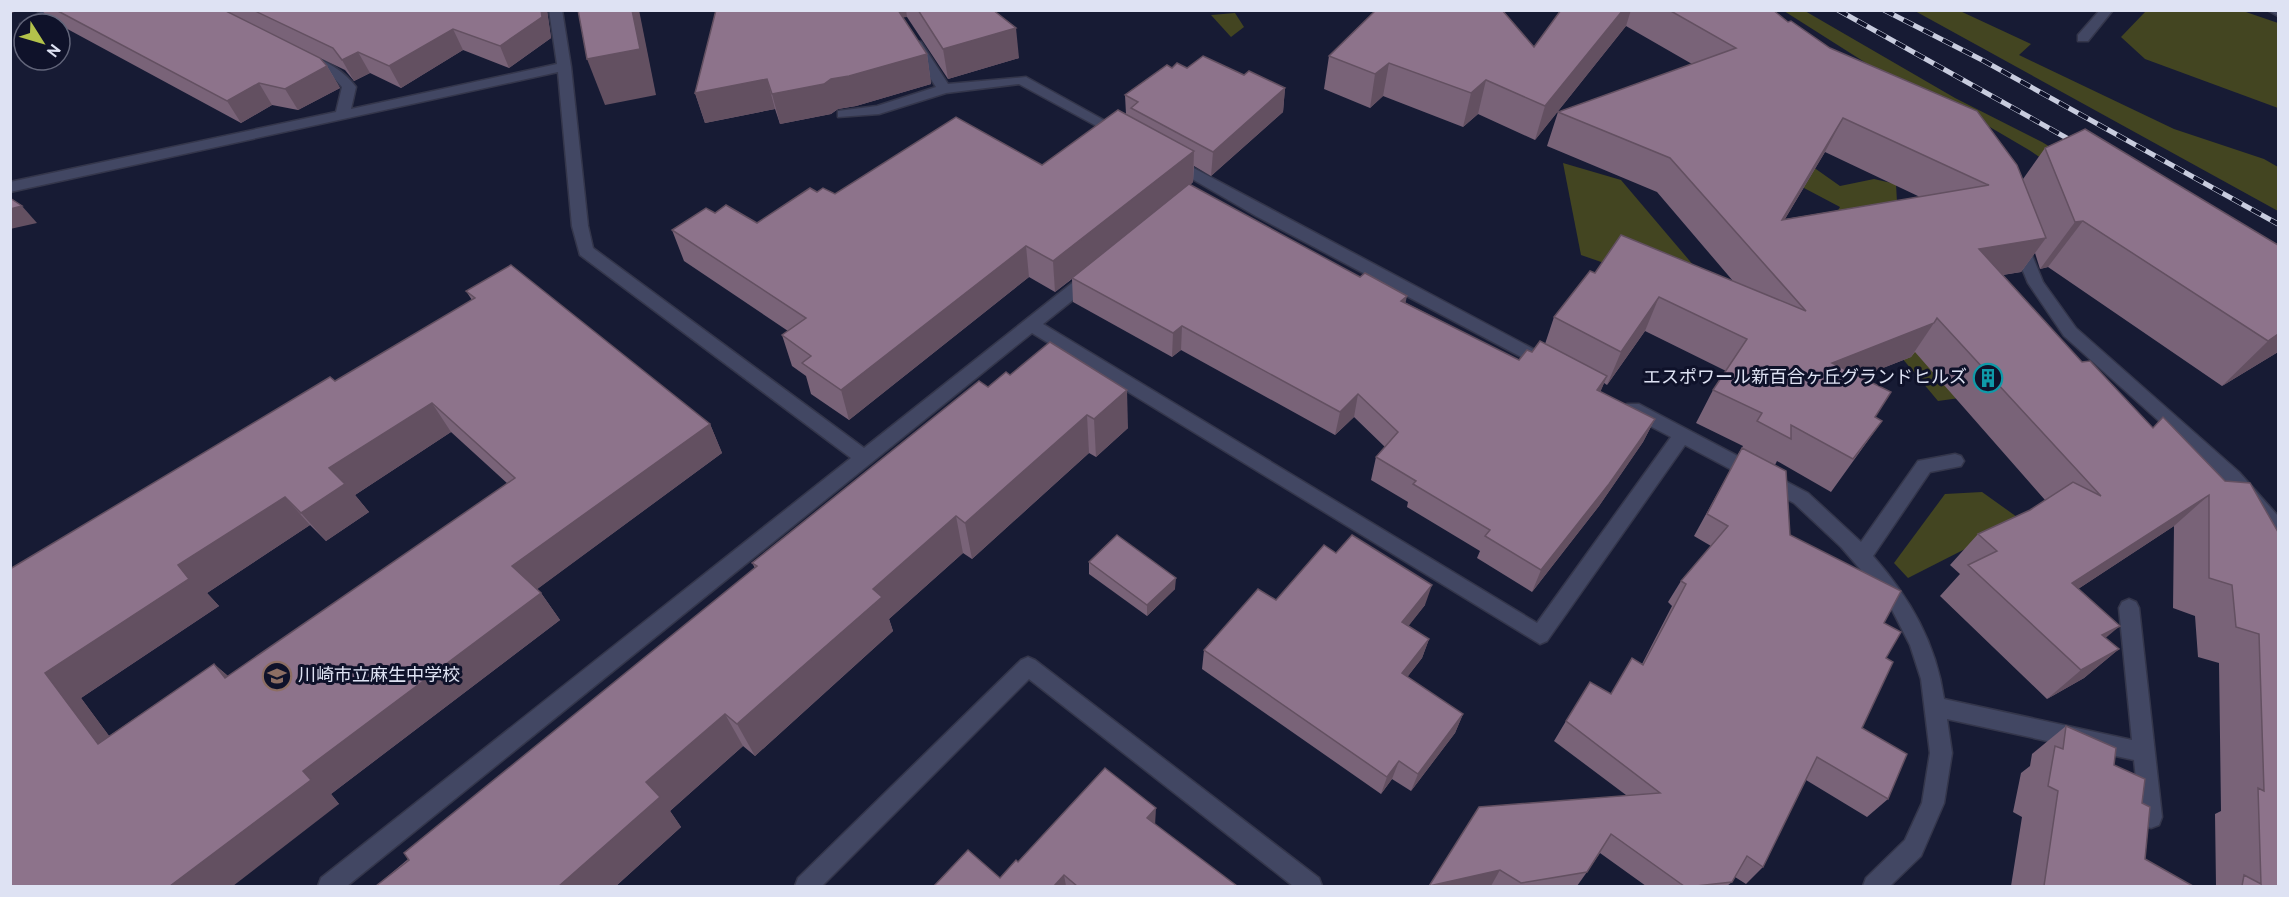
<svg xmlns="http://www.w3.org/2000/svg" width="2289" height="897" viewBox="0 0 2289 897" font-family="Overpass,'Noto Sans JP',sans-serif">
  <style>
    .green { fill: #434521 }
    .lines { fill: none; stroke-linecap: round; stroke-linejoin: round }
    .minor-casing { stroke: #34364b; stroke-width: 3 }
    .minor { fill: #424763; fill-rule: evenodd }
    .rail-casing { stroke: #c8ccde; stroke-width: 5 }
    .rail { stroke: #0f122a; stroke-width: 4; stroke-dasharray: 11; stroke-linecap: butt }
    .wall { fill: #796378; fill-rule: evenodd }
    .shaded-wall { fill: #635061 }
    .building { fill: #8d738b; stroke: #635061; stroke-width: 1.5; fill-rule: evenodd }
    .labels { text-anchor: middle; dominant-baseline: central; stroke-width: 6; stroke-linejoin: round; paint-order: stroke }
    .poi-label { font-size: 18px; fill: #dee2f3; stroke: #0f122a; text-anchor: end }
  </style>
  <rect width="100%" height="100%" fill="#171b34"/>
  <g class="green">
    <polygon points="1784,11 1805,11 1955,98 2042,142 2278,285 2278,318 2029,150 1954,106 1877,70"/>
    <polygon points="1915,11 1960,11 2031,44 2019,55 2174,129 2264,159 2278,167 2278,211"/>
    <polygon points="2146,11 2243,11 2278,23 2278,108 2145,59 2121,37"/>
    <polygon points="1235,13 1244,27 1231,37 1211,15"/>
    <polygon points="1769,136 1840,186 1874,179 1896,184 1898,220 1967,397 1938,401 1844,289 1800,274 1840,207 1757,163"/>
    <polygon points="1563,163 1621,180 1728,306 1581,255"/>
    <polygon points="1982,492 2017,517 1973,545 1908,578 1894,563 1945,494"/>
  </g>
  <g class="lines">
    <g class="minor-casing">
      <g id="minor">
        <polygon points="44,10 61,10 37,24 24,24 24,27 20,24"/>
        <path d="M549,10H562L571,67L588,226L593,248L864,448L1086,272L1092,270L1100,276L1098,280L1043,324L1537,623L1671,437L1627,414L1624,409L1627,404H1639L1808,493L1861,542L1918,461L1955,454L1961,456L1964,461L1961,466L1930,472L1873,556C1910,598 1936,643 1944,699L2132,740L2119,608L2122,602L2129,599L2136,602L2139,608L2162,817L2159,825L2151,828L2143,825L2140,817L2134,760L1947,719L1952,753L1944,803L1921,856L1890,886H1863L1866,878L1905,840L1922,803L1930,753L1921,679L1910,645L1887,600L1841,547L1794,503L1685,445L1547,641L1540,644L1032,333L347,886H318L321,878L851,458L580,255L572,226L558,72L10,192V182L336,112L342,87L334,78L302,62L300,59L307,55C326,60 344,71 356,87L351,109L557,64Z"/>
        <polygon points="2100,10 2113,10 2088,41 2078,41 2078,35"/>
        <polygon points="2267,10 2278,10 2278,16"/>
        <polygon points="916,41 921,42 948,84 1026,77 1127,133 1125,136 1115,136 1019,84 946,93 879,114 838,117 838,111 877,106 936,87 909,45"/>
        <polygon points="1173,157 1554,360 1557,364 1548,370 1542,368 1256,216 1168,165 1166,162 1168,159"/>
        <polygon points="2019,237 2025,238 2043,282 2076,328 2239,472 2278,516 2278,537 2271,534 2227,482 2064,336 2028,283 2011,242"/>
        <polygon points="1028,657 1035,660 1319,878 1322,886 1293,886 1029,679 822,886 795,886 798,878 1021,660"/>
      </g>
    </g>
    <use href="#minor" class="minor"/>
    <g class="rail-casing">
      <g id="rail">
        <polyline points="1838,10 2081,146"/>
        <polyline points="1884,10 1984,61 2278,224"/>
      </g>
    </g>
    <use href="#rail" class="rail"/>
  </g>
  <g class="wall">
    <polygon points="42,10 547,10 551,38 509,68 463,50 401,88 370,73 354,81 345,70 287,42 327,66 340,88 298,110 272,105 241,123 60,25 60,24 57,24 49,20"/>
    <polygon points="716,10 993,10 1019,58 948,79 907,17 902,17 927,54 931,84 856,106 838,109 831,114 780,124 775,109 705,123 695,93"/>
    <path d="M1561,10H1773L1788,22L2023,179L2045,148L2085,129L2278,352L2222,386L2048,267L2040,269L2035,253L2021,272L2003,275L2082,362L2153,428L2225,481L2250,483L2278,886H2216L2215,814L2221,811L2219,663L2198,657L2195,616L2173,608L2174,526L2078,589L2106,638L2119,649L2084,678L2047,699L1940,596L1960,574L1950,565L1978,534L2030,510L2045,500L1915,352L1911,357L1860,377L1875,417L1882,421L1831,492L1777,461L1775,465L1790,535L1884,623L1886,658L1862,728L1888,799L1867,817L1806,780L1763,867L1746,884L1735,877L1732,882L1727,886H1646L1600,853L1587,872L1577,886H1429L1626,795L1554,741L1566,721L1611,694L1632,658L1642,664L1672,606L1668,602L1681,581L1711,546L1694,536L1739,454H1738L1743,446L1696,423L1713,390L1726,371L1645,331L1607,385L1604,383L1600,392L1655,419L1643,442L1599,506L1532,592L1477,558L1480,551L1407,507L1408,502L1371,480L1376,457L1385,447L1354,417L1335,435L1181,350L1172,357L1073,302L1072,279L1055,292L1029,277L849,420L811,394L806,376L792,366L782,335L788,331L684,261L672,230L715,213L757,223L817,192L835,194L1042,165L1126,114L1125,95L1172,68H1187L1244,75L1285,88L1283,112L1211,176L1194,166L1193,182L1190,185L1406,303L1519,360L1545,344L1554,317L1595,273L1733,281L1657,192L1547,146L1558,112L1692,64L1626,26L1535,140L1478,114L1463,127L1383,96L1370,108L1324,89L1329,56L1534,47ZM1825,152L1920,197L1785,219Z"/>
    <path d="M466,291L710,424L722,453L537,589L541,593L560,620L331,794L339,804L10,886V569L335,381L472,300ZM451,432L508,484L228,676L214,664L109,736L81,698L219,606L207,593L310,525L326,541L369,512L355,495Z"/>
    <polygon points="1010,375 1128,428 1096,457 1089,453 972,559 963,553 889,619 893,631 755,756 743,746 670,811 681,827 616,886 376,886 755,568 752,563 988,387"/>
    <polygon points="1336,553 1425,605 1408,626 1429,639 1422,658 1407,677 1463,714 1455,733 1411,791 1392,779 1381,794 1202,669 1204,650 1276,600"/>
    <polygon points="1089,562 1175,589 1147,616 1089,574"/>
    <polygon points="2066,726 2114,765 2142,803 2145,859 2193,886 2011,886 2022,817 2013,812 2021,773 2030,766 2032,754"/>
    <polygon points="1155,824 1237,886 934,886 1000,878 1018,862"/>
  </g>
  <g class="shaded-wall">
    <polygon points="10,10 18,10 10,14"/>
    <polygon points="541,10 547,10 551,38 509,68 500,46"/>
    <polygon points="632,10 639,10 656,95 605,105 587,59"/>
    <polygon points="829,10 906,10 907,17 833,27"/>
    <polygon points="1623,10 1631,10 1626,26 1535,140 1545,106"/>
    <polygon points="1016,28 1019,58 948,79 943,49"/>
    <polygon points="453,29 463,50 401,88 389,66"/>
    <polygon points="358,52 370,73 354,81 342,60"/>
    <polygon points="927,54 931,84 856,106 838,109 831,114 780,124 772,94"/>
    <polygon points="1389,63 1383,96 1370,108 1375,74"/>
    <polygon points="327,66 340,88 298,110 285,89"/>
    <polygon points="767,79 775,109 705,123 695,93"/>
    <polygon points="1486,80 1478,114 1463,127 1471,93"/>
    <polygon points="259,83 272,105 241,123 227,101"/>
    <polygon points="1285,88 1283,112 1211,176 1213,152"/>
    <polygon points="1843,118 1825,152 1764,254 1782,220"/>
    <polygon points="1194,151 1193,182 1055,292 1053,261"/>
    <polygon points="22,206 37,223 10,229 10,209"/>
    <polygon points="2083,221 2048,267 2040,269 2075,222"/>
    <polygon points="2046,238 2021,272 1956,282 1979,249"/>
    <polygon points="1026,246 1029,277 849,420 841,390"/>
    <polygon points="1407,296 1402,319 1401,301"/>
    <polygon points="1659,297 1645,331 1607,385 1621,352"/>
    <polygon points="1934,323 1911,357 1811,396 1832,363"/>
    <polygon points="1182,326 1181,350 1172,357 1173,333"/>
    <polygon points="2278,334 2278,352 2222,386 2268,341"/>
    <polygon points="1607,376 1597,400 1597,390"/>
    <polygon points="1127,390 1128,428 1096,457 1094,419"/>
    <polygon points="1358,394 1354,417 1335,435 1340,412"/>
    <polygon points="432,403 451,432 355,495 369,512 326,541 301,513 329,468"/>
    <polygon points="1087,415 1089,453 972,559 965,523"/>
    <polygon points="1655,419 1643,442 1599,506 1532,592 1541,570"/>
    <polygon points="710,424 722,453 532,593 512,566"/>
    <polygon points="2209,495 2174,526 2040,614 2072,583"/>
    <polygon points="285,497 310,525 207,593 219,606 81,698 133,768 98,744 45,673 178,565"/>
    <polygon points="956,516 963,553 889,619 893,631 755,756 737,724 873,589"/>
    <polygon points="1176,578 1175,589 1147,616 1147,605"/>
    <polygon points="1432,585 1425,605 1396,642 1402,622"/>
    <polygon points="541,593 560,620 331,794 339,804 233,886 170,886 303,771"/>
    <polygon points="2120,626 2085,655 2102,635"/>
    <polygon points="1429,639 1422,658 1396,692 1402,673"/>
    <polygon points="2119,649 2084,678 2047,699 2081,670"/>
    <polygon points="214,664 244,690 225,678"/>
    <polygon points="725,714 743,746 670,811 681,827 616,886 559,886 646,782"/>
    <polygon points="1463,714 1455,733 1411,791 1418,774"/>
    <polygon points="1399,761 1392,779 1381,794 1387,777"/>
    <polygon points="1156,808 1155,826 1147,818"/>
    <polygon points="1500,870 1491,886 1429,886"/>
    <polygon points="1064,875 1066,886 1054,886"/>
  </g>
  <g class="building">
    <polygon points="56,10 224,10 320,58 327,66 285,89 259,83 227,101"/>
    <polygon points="253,10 541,10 542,17 500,46 453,29 389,66 358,52 342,60 333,48"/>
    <polygon points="578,10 632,10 640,49 587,59"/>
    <polygon points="716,10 898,10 927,54 849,76 831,79 824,84 772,94 767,79 695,93"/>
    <polygon points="918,10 993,10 1016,28 943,49"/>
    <polygon points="1376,10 1502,10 1534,47 1561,10 1623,10 1545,106 1486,80 1471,93 1389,63 1375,74 1329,56"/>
    <path d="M1669,10H1773L1788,22L1791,21L1830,48L1977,111L2017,165L2046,238L1979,249L2082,362L2090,361L2153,428L2163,417L2225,481L2250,483L2278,532V886H2242L2244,875L2261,884L2258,788L2264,791L2259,634L2236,627L2232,585L2209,578V495L2072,583L2120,626L2102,635L2119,649L2081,670L1968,565L1997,551L1978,534L2030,510L2073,482L2101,496L1937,318L1934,323L1832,363L1891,392L1875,417L1882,421L1853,459L1791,425V439L1757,421L1762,413L1713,390L1747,339L1659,297L1621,352L1554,317L1590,271L1595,273L1621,235L1806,311L1670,158L1558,112L1736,48ZM1843,118L1986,184L1989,185L1782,220Z"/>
    <polygon points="1203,56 1244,75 1249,71 1285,88 1213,152 1131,108 1138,102 1125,95 1167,65 1172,68 1177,63 1187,68"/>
    <polygon points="1118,110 1194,151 1053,261 1026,246 841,390 802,363 811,356 782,335 806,318 672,230 706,208 715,213 726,205 757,223 810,188 817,192 823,188 835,194 956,117 1042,165"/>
    <polygon points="2085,129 2278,245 2278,334 2268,341 2083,221 2075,222 2045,148"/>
    <polygon points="1189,184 1360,277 1365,273 1407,296 1401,301 1519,360 1527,350 1532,352 1540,341 1607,376 1597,390 1655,419 1609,484 1541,570 1485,536 1490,530 1413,484 1416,481 1376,457 1398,432 1358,394 1340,412 1182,326 1173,333 1072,278"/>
    <polygon points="10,198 22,206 10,209"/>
    <path d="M511,265L710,424L512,566L541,593L303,771L311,780L170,886H10V569L330,377L335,381L475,298L466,291ZM432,403L515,478L225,678L214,664L98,744L45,673L189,579L178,565L285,497L301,513L345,484L329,468Z"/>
    <polygon points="1050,342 1127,390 1094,419 1087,415 965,523 956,516 873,589 882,597 737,724 725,714 646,782 660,797 559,886 376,886 409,860 404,853 757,566 752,563 979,381 988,387 1006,372 1010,375"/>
    <polygon points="1742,448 1786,471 1790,535 1901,591 1884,623 1901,632 1886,658 1893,662 1862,728 1907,754 1888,799 1817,757 1763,867 1747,856 1732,882 1696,886 1684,886 1611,834 1587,872 1521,883 1500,870 1429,886 1479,807 1660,793 1566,721 1590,682 1611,694 1632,658 1643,665 1686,584 1681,581 1728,526 1707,514"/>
    <polygon points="1117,535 1176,578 1147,605 1089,562"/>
    <polygon points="1352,535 1432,585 1402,622 1429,639 1402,673 1463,714 1418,774 1399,761 1387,777 1204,650 1258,589 1276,600 1324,545 1336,553"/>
    <polygon points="2066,726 2116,748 2114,765 2145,779 2142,803 2150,807 2145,859 2193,886 2044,886 2058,791 2048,786 2055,746 2063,749"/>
    <polygon points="1105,768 1156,808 1147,818 1237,886 1077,886 1064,875 1054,886 934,886 968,850 1000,878 1016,860 1018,862"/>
  </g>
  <defs>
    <g id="building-ring" transform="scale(1.5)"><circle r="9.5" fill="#0f122a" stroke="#0f9aa8" stroke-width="1.5"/><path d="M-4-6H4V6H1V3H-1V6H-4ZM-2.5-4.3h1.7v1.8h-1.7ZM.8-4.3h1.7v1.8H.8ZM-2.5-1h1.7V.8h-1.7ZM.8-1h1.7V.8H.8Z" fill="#0f9aa8"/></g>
    <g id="school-ring" transform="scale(1.5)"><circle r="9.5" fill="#0f122a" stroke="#8d6e63" stroke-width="1.5"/><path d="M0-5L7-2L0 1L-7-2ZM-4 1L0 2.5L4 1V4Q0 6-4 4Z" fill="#8d6e63"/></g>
  </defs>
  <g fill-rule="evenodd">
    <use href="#building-ring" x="1988" y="378"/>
    <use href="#school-ring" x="277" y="676"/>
  </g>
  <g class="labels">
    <g class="poi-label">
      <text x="1967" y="378">エスポワール新百合ヶ丘グランドヒルズ</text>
      <text x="298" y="676" text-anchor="start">川崎市立麻生中学校</text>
    </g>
  </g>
  <rect width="2289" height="897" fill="none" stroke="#dee2f3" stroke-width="24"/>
  <g transform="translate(42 42) rotate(127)"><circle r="28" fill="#0f122a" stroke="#62657a" stroke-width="1.5"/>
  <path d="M0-4.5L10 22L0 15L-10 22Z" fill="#b3c24b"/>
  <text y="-9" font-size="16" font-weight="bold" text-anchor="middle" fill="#dee2f3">N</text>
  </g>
</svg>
